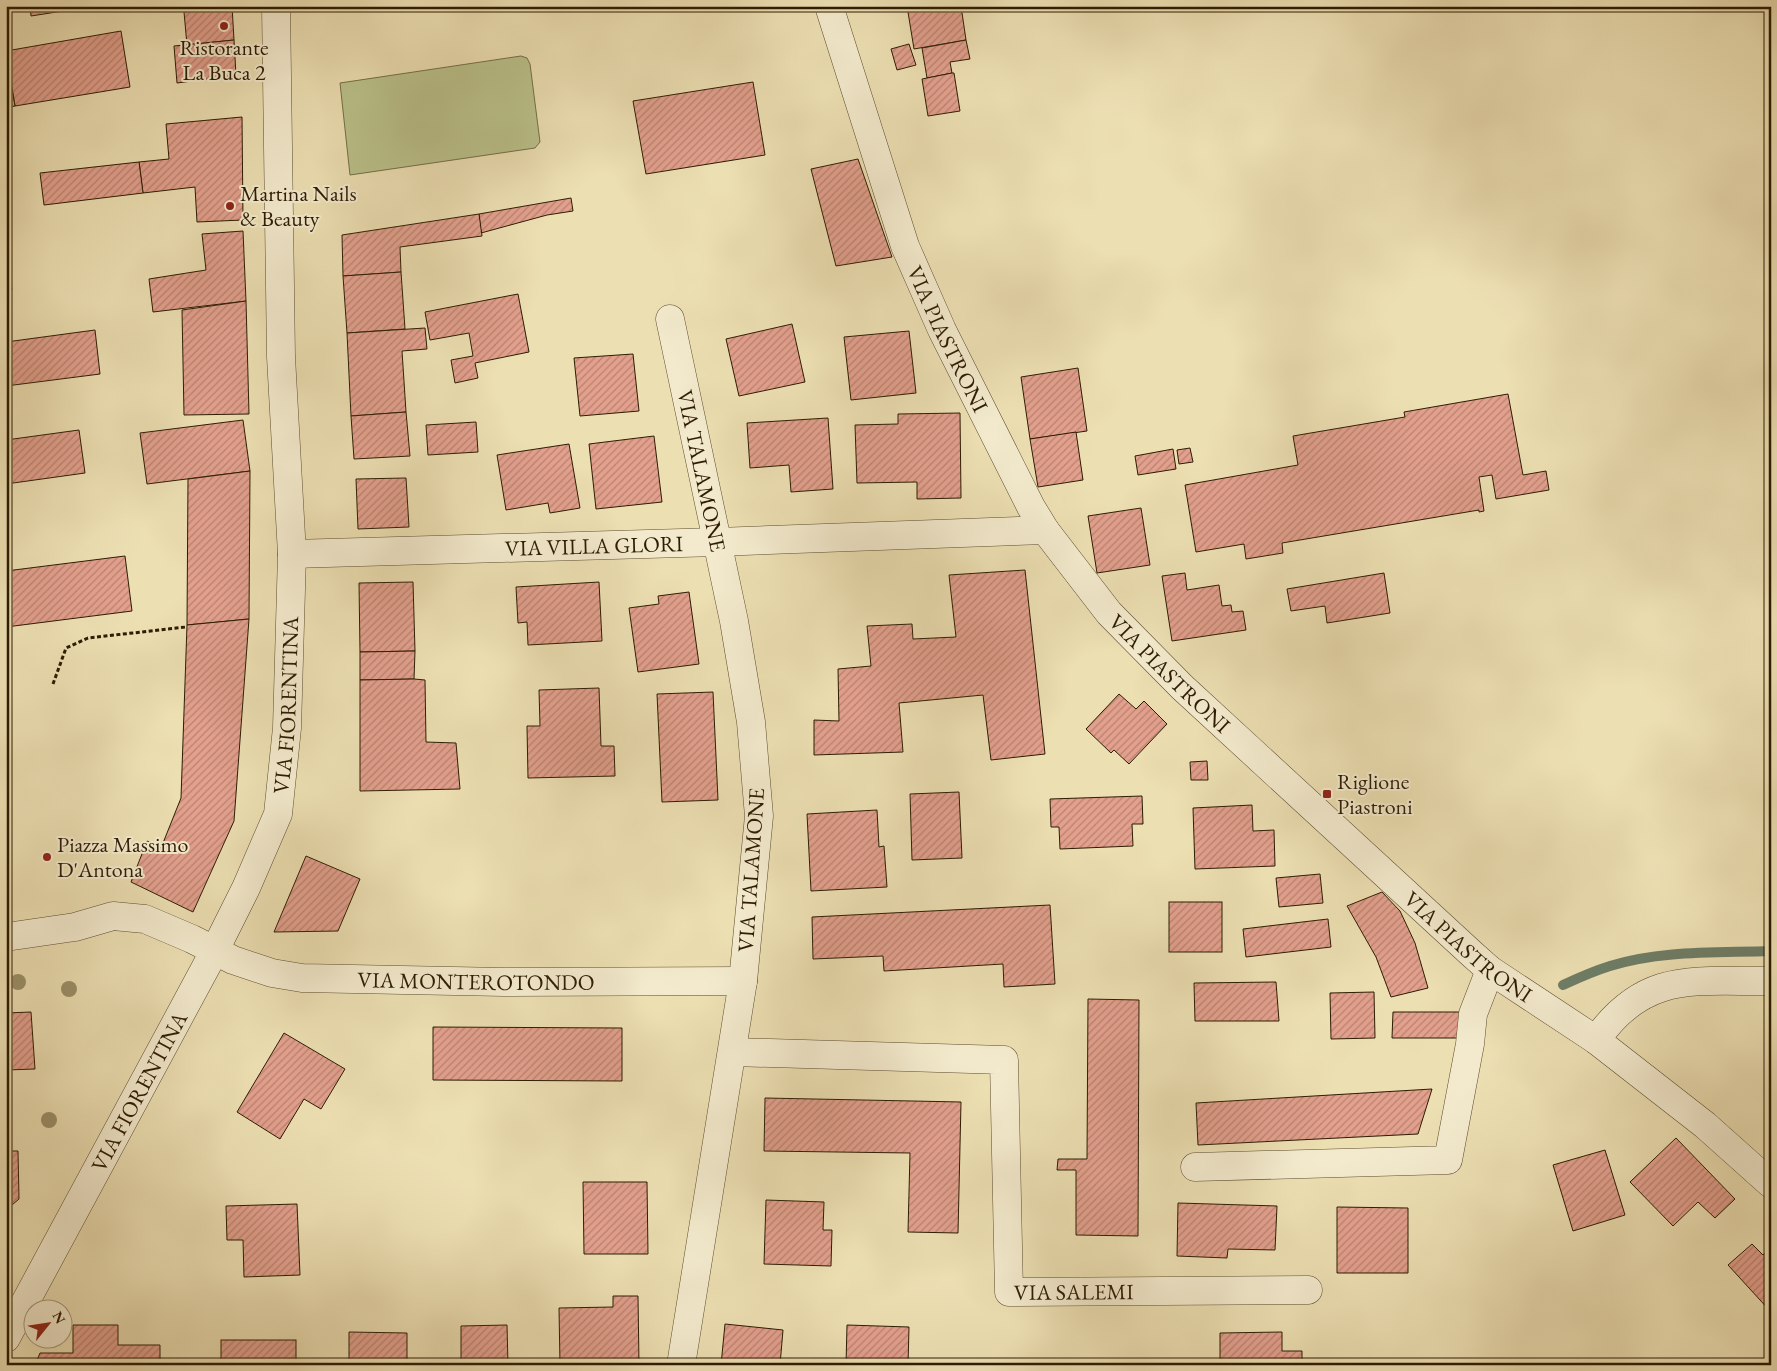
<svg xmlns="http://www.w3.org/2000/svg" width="1777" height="1371" viewBox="0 0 1777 1371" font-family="'EB Garamond',serif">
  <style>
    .park { fill: #bac18a; stroke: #746e46 }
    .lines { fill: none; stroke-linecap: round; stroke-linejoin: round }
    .stream { stroke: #6e7d66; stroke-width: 10 }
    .building { fill: url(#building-hatch); stroke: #2d1c03 }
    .minor-casing { stroke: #5d4d2f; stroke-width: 29 }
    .path { stroke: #2d1c03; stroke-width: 3; stroke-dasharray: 4 2.5; stroke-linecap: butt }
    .minor { stroke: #f3eacd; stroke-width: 28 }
    .tree { fill: #9a8f68 }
    .poi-dot { fill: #8f2418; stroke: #f3eacd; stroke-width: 2 }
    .labels { text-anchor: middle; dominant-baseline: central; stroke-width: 4; stroke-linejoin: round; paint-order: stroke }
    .poi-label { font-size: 22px; fill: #2d1c03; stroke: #f3eacd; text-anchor: start }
    .street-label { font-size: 22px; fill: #2d1c03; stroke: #f3eacd }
  </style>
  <defs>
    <pattern id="building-hatch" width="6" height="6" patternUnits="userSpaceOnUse" patternTransform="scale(1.25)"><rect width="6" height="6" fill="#e3a08d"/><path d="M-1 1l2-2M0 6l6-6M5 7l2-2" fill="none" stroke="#b88271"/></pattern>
  </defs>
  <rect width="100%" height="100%" fill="#ecdfb2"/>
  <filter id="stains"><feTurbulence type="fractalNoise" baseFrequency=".004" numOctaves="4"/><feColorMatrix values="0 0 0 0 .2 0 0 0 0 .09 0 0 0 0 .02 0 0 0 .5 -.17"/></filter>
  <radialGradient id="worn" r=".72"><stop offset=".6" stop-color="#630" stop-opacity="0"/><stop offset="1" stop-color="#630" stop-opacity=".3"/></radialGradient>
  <polygon class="park" points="521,56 527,58 530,64 540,142 535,148 350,175 340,83"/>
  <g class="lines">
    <path class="stream" d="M1563,985C1578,978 1594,971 1610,966C1661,950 1717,953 1771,951"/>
  </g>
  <g class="building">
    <polygon points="30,6 95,6 31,16"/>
    <polygon points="232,6 234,40 187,45 184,12"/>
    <polygon points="907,6 961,6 966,40 914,49"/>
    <polygon points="121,31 130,87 15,106 6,51"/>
    <polygon points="234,40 236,75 177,83 174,46"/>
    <polygon points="966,40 970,59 950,62 952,73 927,78 922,48"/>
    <polygon points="909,44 916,65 897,70 891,49"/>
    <polygon points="6,58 15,106 6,108"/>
    <polygon points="952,73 954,73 960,111 928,116 922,79"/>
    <polygon points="753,82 765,155 646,174 633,101"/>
    <polygon points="242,117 243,220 197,222 195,187 143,193 139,162 169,159 166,124"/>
    <polygon points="858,159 892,257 836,266 811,169"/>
    <polygon points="139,162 143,193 44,205 40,173"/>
    <polygon points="571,198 573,211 547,215 481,233 479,214"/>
    <polygon points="479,214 482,236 400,247 401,272 343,276 342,235"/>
    <polygon points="243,231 246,301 153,312 149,279 206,270 202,234"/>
    <polygon points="6,250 12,290 6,291"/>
    <polygon points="401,272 405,329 347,333 343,276"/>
    <polygon points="518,294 529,352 475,363 478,378 455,383 451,360 473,356 469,333 430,340 425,312"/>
    <polygon points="246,301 249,414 184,415 182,310"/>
    <polygon points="792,324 805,382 739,396 726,339"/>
    <polygon points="425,328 427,349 402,351 406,412 351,416 347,333"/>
    <polygon points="95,330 100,374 6,386 6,342"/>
    <polygon points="909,331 916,393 851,400 844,337"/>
    <polygon points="633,354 639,411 580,416 574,358"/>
    <polygon points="1078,368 1087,431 1030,439 1021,377"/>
    <polygon points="1508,394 1523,475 1546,471 1549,490 1496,499 1492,475 1479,477 1484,511 1479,512 1479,510 1282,543 1283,553 1246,559 1244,544 1196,552 1185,485 1298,465 1293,436 1405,417 1404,412"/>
    <polygon points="406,412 410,456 354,459 351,416"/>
    <polygon points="960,413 961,498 917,499 917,482 857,483 855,425 898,424 898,414"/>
    <polygon points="828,418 833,489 791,492 789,465 750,468 747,423"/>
    <polygon points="243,420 250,471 147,484 140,433"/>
    <polygon points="476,422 478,452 428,455 426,425"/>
    <polygon points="79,430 85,473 6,484 6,440"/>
    <polygon points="1076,432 1083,480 1038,487 1030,439"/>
    <polygon points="654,436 662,502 596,509 589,444"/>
    <polygon points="569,444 580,508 550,513 548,503 506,510 497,455"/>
    <polygon points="1190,448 1193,462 1179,464 1177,450"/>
    <polygon points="1173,449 1176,469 1138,475 1135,456"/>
    <polygon points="250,471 249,619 187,625 188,479"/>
    <polygon points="406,478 409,527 358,529 356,479"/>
    <polygon points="1141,508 1150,565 1097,573 1088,516"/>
    <polygon points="125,556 132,611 6,627 6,571"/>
    <polygon points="1025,570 1045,754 991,760 983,695 899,703 903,752 814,755 814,720 839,721 838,669 871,666 867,626 912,624 913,639 956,637 949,575"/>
    <polygon points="1185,573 1187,590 1219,585 1222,606 1231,605 1232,612 1243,611 1246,630 1172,641 1162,576"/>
    <polygon points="1384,573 1390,613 1327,623 1325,606 1291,611 1287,589"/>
    <polygon points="413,582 415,651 360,652 359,583"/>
    <polygon points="599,582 602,641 528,645 527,622 518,623 516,587"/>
    <polygon points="689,592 699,664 638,672 629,608 659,604 658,596"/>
    <polygon points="249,619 234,821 193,912 131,882 147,841 161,848 181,798 187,625"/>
    <polygon points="415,651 414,679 360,680 360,652"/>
    <polygon points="414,679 425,680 426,742 456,743 460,789 360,791 360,680"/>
    <polygon points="599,688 601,746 614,746 615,776 528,778 527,726 540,726 539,690"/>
    <polygon points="713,692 718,800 662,802 657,694"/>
    <polygon points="1119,694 1136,709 1144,701 1167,724 1129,764 1114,750 1111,753 1086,729"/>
    <polygon points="1207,761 1208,780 1191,780 1190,762"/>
    <polygon points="959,792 962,858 912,860 910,794"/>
    <polygon points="1142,796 1143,824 1132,824 1133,846 1060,849 1059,827 1051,827 1050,799"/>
    <polygon points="1252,805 1253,831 1274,830 1275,866 1195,869 1193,808"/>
    <polygon points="877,810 879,847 884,846 887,887 811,891 807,814"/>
    <polygon points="306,856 360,879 338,931 274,932"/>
    <polygon points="1320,874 1323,903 1279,907 1276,878"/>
    <polygon points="1382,892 1400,911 1415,943 1428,988 1391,997 1376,957 1347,906"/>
    <rect x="1169" y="902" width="53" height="50"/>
    <polygon points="1050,905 1055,984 1004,987 1003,964 884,971 883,956 813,959 812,917"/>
    <polygon points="1328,919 1331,947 1246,957 1243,929"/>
    <polygon points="1276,982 1279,1021 1195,1021 1194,983"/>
    <polygon points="1374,992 1375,1038 1331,1039 1330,993"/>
    <polygon points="1088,999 1139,1000 1138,1236 1076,1235 1076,1170 1057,1170 1058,1159 1087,1159"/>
    <polygon points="31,1012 35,1069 6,1070 6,1013"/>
    <polygon points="1393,1012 1460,1012 1460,1038 1392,1038"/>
    <polygon points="433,1027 622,1028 622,1081 433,1080"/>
    <polygon points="284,1033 345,1069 321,1109 304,1099 280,1139 237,1112"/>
    <polygon points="1432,1089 1418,1134 1198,1145 1196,1103"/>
    <polygon points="765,1098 961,1102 958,1233 908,1232 910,1153 764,1151"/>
    <polygon points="1676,1138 1735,1199 1715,1218 1698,1202 1673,1226 1630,1182"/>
    <polygon points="1605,1150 1625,1215 1573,1231 1553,1165"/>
    <polygon points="6,1151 18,1151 19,1199 6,1210"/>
    <polygon points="583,1182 647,1182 648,1254 584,1254"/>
    <polygon points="766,1200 824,1202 823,1230 832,1230 831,1266 764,1264"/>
    <polygon points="1178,1203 1277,1206 1275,1250 1228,1249 1227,1258 1177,1256"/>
    <polygon points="297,1204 300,1275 244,1277 243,1240 227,1240 226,1206"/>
    <polygon points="1337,1207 1408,1208 1408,1273 1337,1273"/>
    <polygon points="1752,1244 1763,1255 1771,1248 1771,1312 1728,1265"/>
    <polygon points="613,1296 638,1296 639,1365 560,1365 559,1308 613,1307"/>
    <polygon points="725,1324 783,1330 780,1365 721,1365"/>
    <polygon points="73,1325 118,1325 118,1345 160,1345 160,1365 35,1365 40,1353 73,1353"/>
    <polygon points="507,1325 508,1365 461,1365 461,1326"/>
    <polygon points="847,1325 909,1327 908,1365 846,1365"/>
    <polygon points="349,1332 407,1333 407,1365 349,1365"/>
    <polygon points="1282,1332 1282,1351 1302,1351 1302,1365 1220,1365 1220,1333"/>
    <rect x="221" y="1340" width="75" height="25"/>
  </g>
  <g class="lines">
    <g class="minor-casing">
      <g id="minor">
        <path id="s1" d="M829,6L905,246L942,330L1031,507L1045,530L1109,613L1182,687L1472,954L1490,970L1596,1040L1705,1125L1771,1184"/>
        <path id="s2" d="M670,319L734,621L751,722L759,816L743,981L681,1365"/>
        <path id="s3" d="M292,554L717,542L1045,530"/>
        <path id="s4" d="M6,937L75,927L113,916L145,919L192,939L233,960L272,973L302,978L504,982L743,981"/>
        <path d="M1596,1040C1645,970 1695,982 1771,981"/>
        <path id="s5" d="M733,1052L1004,1060L1009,1292L1308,1290"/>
        <polyline points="1195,1167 1448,1160 1470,1044 1473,1014 1490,970"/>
        <path id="s6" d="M6,1338L214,952L246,888L278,814L287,728L292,554L281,357L276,6"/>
      </g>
    </g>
    <polyline class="path" points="53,684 66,648 88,638 186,627"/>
    <use href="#minor" class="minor"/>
  </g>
  <g class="tree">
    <circle cx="18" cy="982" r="8"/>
    <circle cx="69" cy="989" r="8"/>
    <circle cx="49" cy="1120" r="8"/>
  </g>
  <g class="poi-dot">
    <circle cx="224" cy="26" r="5"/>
    <circle cx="230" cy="206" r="5"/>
    <rect x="1322" y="789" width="10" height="10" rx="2.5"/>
    <circle cx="47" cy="857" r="5"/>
  </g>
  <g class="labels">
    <g class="poi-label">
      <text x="224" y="47" text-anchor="middle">Ristorante<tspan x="224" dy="25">La Buca 2</tspan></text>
      <text x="240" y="193">Martina Nails<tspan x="240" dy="25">&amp; Beauty</tspan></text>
      <text x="1337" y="781">Riglione<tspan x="1337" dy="25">Piastroni</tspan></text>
      <text x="57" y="844">Piazza Massimo<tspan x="57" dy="25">D'Antona</tspan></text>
    </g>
    <g class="street-label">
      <text stroke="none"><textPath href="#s1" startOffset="354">VIA PIASTRONI</textPath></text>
      <text stroke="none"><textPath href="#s2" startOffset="155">VIA TALAMONE</textPath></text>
      <text stroke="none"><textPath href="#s3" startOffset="302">VIA VILLA GLORI</textPath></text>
      <text stroke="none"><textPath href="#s1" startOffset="759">VIA PIASTRONI</textPath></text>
      <text stroke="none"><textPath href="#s6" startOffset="700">VIA FIORENTINA</textPath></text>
      <text transform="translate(751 870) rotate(-86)">VIA TALAMONE</text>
      <text stroke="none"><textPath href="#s1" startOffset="1164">VIA PIASTRONI</textPath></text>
      <text stroke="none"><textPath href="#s4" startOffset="484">VIA MONTEROTONDO</textPath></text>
      <text stroke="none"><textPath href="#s6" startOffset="280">VIA FIORENTINA</textPath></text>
      <text stroke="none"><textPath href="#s5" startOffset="568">VIA SALEMI</textPath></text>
    </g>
  </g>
  <rect width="1777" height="1371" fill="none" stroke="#ecdfb2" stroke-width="25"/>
  <rect x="8" y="8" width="1762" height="1356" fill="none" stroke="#2d1c03" stroke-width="2.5"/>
  <rect x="12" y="12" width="1752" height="1346" fill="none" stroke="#2d1c03"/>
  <g transform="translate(48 1324) rotate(60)"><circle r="24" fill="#f3eacd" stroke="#a4987c"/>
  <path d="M0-4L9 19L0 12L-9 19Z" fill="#8f2418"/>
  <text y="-8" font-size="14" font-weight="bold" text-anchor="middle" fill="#2d1c03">N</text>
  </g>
  <rect width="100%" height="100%" filter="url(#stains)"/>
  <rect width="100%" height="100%" fill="url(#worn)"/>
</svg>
